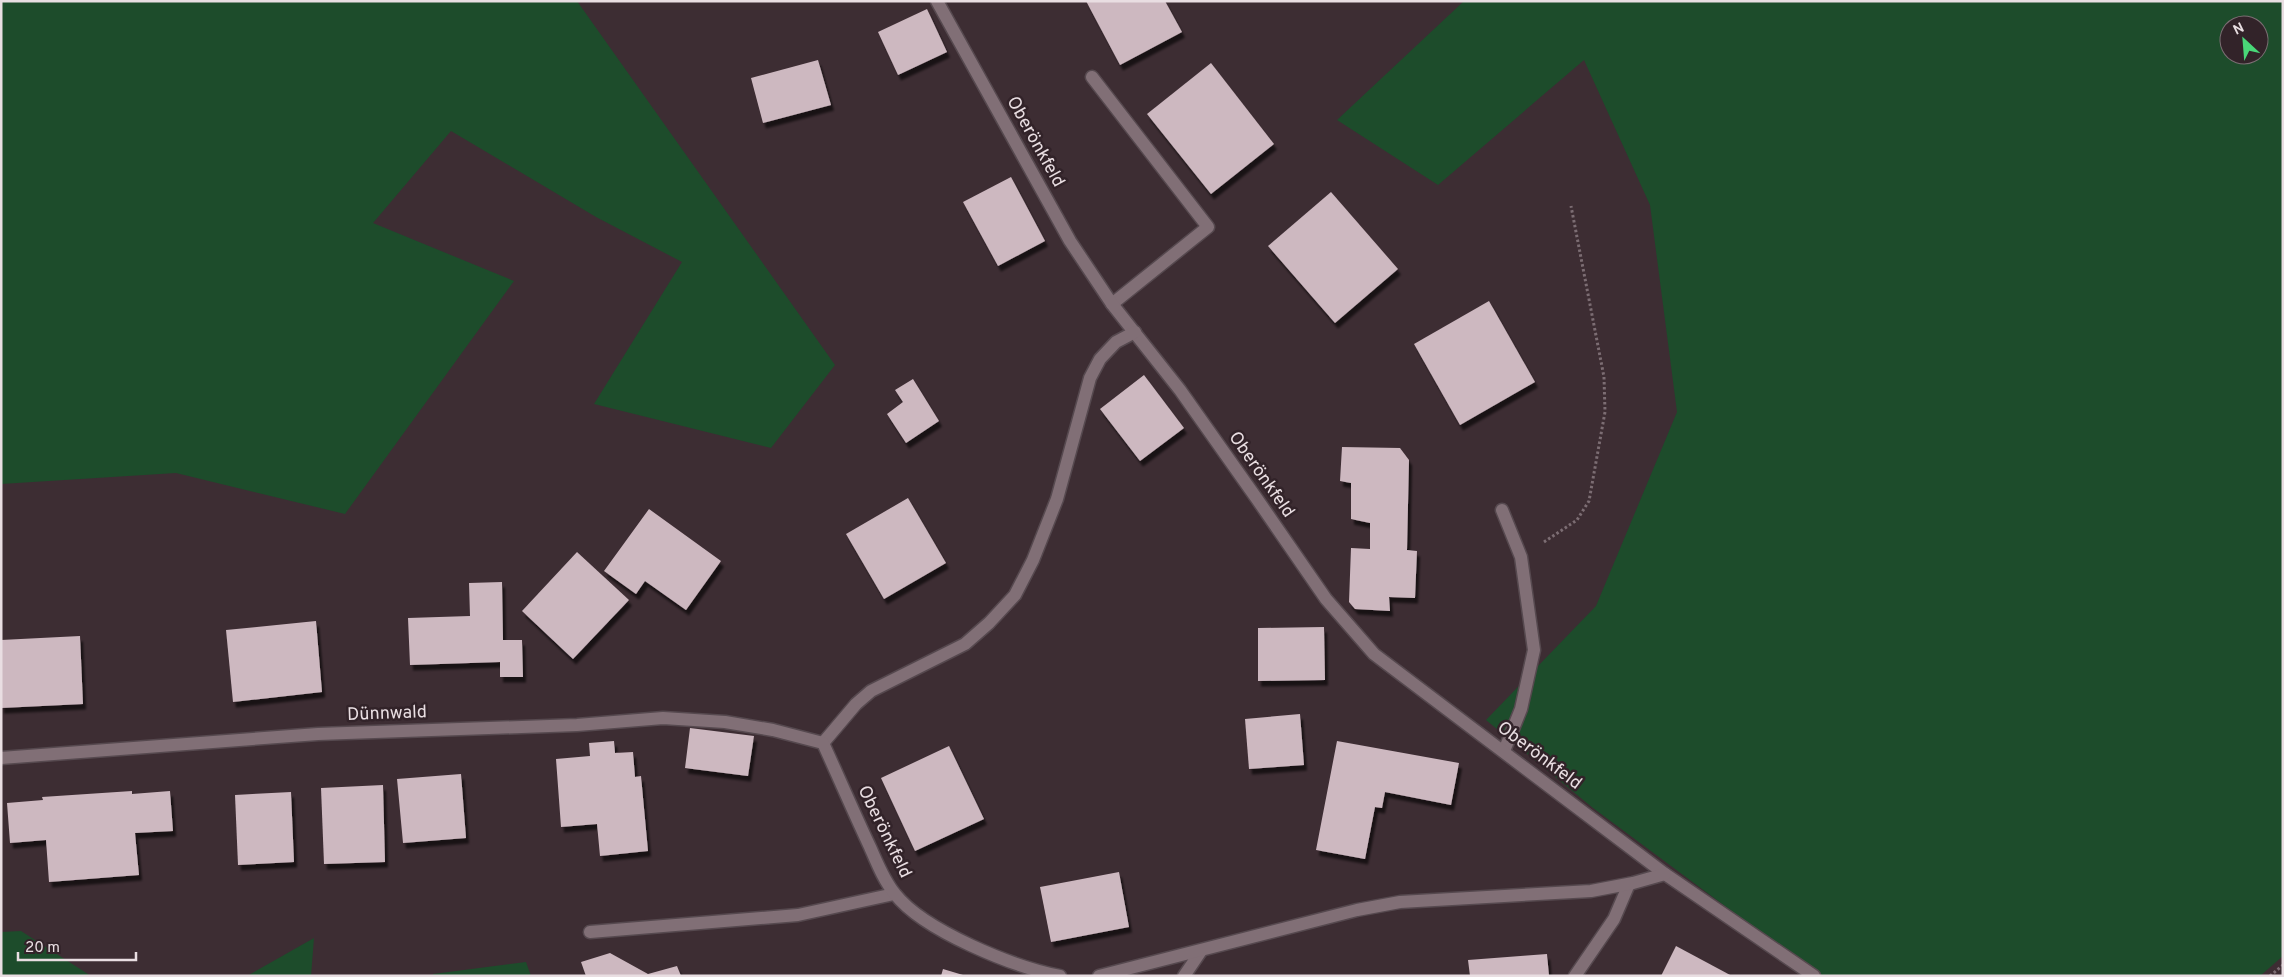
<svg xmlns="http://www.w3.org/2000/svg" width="2284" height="977" viewBox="0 0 2284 977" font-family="Overpass,sans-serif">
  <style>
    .green { fill: #1d4c2b; fill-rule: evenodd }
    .building { fill: #cdb8c0; filter: url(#shadow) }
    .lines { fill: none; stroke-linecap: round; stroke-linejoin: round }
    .service-casing { stroke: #56494f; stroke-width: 15 }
    .minor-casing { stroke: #56494f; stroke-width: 15 }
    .path { stroke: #7c6d73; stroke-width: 3; stroke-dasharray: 2.5 2.5; stroke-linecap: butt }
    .service { stroke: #816f76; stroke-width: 12 }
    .minor { stroke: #816f76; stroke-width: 12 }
    .labels { text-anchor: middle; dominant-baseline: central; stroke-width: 5; stroke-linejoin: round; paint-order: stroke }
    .street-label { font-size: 18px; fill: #e9dee2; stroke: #322329 }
  </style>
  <defs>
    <filter id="shadow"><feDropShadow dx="3" dy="5.5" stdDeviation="1" flood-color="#0009"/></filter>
  </defs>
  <rect width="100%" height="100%" fill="#3d2d33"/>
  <g class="green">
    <polygon points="1,1 577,1 835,365 771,448 594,404 682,262 596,217 451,131 373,223 514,281 345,514 176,473 1,484"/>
    <path d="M1464,1H2283V956L2260,976H1819L1593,808L1486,720L1596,606L1677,412L1650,205L1584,60L1438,185L1337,120ZM2229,25H2259V55H2229Z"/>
    <polygon points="21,931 91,976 1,976 1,932"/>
    <polygon points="314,938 311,976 247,976"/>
    <polygon points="526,962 531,976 433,976 433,974"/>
  </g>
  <g class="building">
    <polygon points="1086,1 1165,1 1182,32 1120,65"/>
    <polygon points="927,9 947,52 898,75 878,32"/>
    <polygon points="818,60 831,105 763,123 751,78"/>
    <polygon points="1211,63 1274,144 1211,194 1147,114"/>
    <polygon points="1011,177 1045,241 998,266 963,202"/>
    <polygon points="1331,192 1398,269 1335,323 1268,246"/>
    <polygon points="1489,301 1535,382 1460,425 1414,344"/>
    <polygon points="1144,375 1184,428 1140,461 1100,409"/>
    <polygon points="913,379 939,421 906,443 887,414 903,402 895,390"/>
    <polygon points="1342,447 1400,448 1409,460 1407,550 1417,551 1415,598 1389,597 1390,611 1355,609 1349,602 1351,548 1370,549 1370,523 1351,519 1351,483 1340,481"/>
    <polygon points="908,498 946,563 884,599 846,534"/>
    <polygon points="649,509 721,561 686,610 645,581 636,594 604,571"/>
    <polygon points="577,552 629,600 573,659 522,611"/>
    <polygon points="502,582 503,640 522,640 523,677 500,677 500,662 410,665 408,618 470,616 469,583"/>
    <polygon points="316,621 322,692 233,702 226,630"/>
    <polygon points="1324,627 1325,680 1258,681 1258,628"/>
    <polygon points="80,636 83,704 1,708 1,640"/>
    <polygon points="1300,714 1304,765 1249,769 1245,719"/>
    <polygon points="690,728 754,736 748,776 685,768"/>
    <polygon points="614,741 615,753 633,752 635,777 641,776 648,851 600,856 597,824 561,827 556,759 590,756 589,743"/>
    <polygon points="1337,741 1459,763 1451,805 1385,792 1382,808 1375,807 1365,859 1316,850"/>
    <polygon points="949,746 984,819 915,851 881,778"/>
    <polygon points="461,774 466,838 403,843 397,779"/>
    <polygon points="383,785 385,862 324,864 321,788"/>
    <polygon points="132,791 132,794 170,791 173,831 135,833 139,875 49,882 46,840 10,843 7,803 43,800 42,797"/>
    <polygon points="291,792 294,862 238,865 235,795"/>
    <polygon points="1119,872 1129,927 1051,942 1040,887"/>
    <polygon points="1676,946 1732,976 1661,976"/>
    <polygon points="610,953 648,974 677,966 681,976 586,976 581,962"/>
    <polygon points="1547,954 1549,976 1470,976 1468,960"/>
    <polygon points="943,969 963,975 963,976 941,976"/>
  </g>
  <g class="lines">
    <g class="service-casing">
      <g id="service">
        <polyline points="1092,77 1208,227 1112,304"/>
        <polyline points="1502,510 1521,557 1534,650 1521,709 1504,751"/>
        <polyline points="590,932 798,915 894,894"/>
        <polyline points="1184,976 1201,951"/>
        <polyline points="1575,976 1614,919 1629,884"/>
      </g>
    </g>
    <g class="minor-casing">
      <g id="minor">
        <polyline points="937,1 1070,241 1112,304 1180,390 1257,499 1326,599 1374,654 1665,874 1814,976"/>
        <polyline points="823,743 856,704 871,691 965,644 989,623 1015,595 1033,560 1057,499 1090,378 1100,359 1116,342 1135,332"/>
        <path d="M1,758L318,734L577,725L663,718L725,722L773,730L823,743C839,778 854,813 870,847C877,863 884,881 895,894C924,931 1014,967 1060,976"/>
        <polyline points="1099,976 1357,910 1400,902 1591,891 1633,883 1665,874"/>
      </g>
    </g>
    <g class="path">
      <polyline points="1544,542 1577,520 1589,501 1605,412 1604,377 1571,206"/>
      <polyline points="2270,976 2283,965"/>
    </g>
    <use href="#service" class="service"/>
    <use href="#minor" class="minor"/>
  </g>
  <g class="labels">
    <g class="street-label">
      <text transform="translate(1035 142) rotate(61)">Oberönkfeld</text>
      <text transform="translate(1261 475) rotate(55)">Oberönkfeld</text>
      <text transform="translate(387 714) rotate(-2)">Dünnwald</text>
      <text transform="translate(1539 756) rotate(37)">Oberönkfeld</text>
      <text transform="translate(884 832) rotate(64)">Oberönkfeld</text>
    </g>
  </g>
  <rect width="2284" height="977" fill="none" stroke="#e9dee2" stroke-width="5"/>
  <g transform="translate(2244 40) rotate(334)"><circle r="24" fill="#322329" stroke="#7b6e73"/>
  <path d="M0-4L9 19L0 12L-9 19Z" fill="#49d778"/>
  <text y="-8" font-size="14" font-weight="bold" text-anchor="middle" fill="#e9dee2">N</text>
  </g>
  <path d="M18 952v8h118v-8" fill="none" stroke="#e9dee2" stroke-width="2.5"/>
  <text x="25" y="952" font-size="15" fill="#e9dee2" stroke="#322329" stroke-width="4" paint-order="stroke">20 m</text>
</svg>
